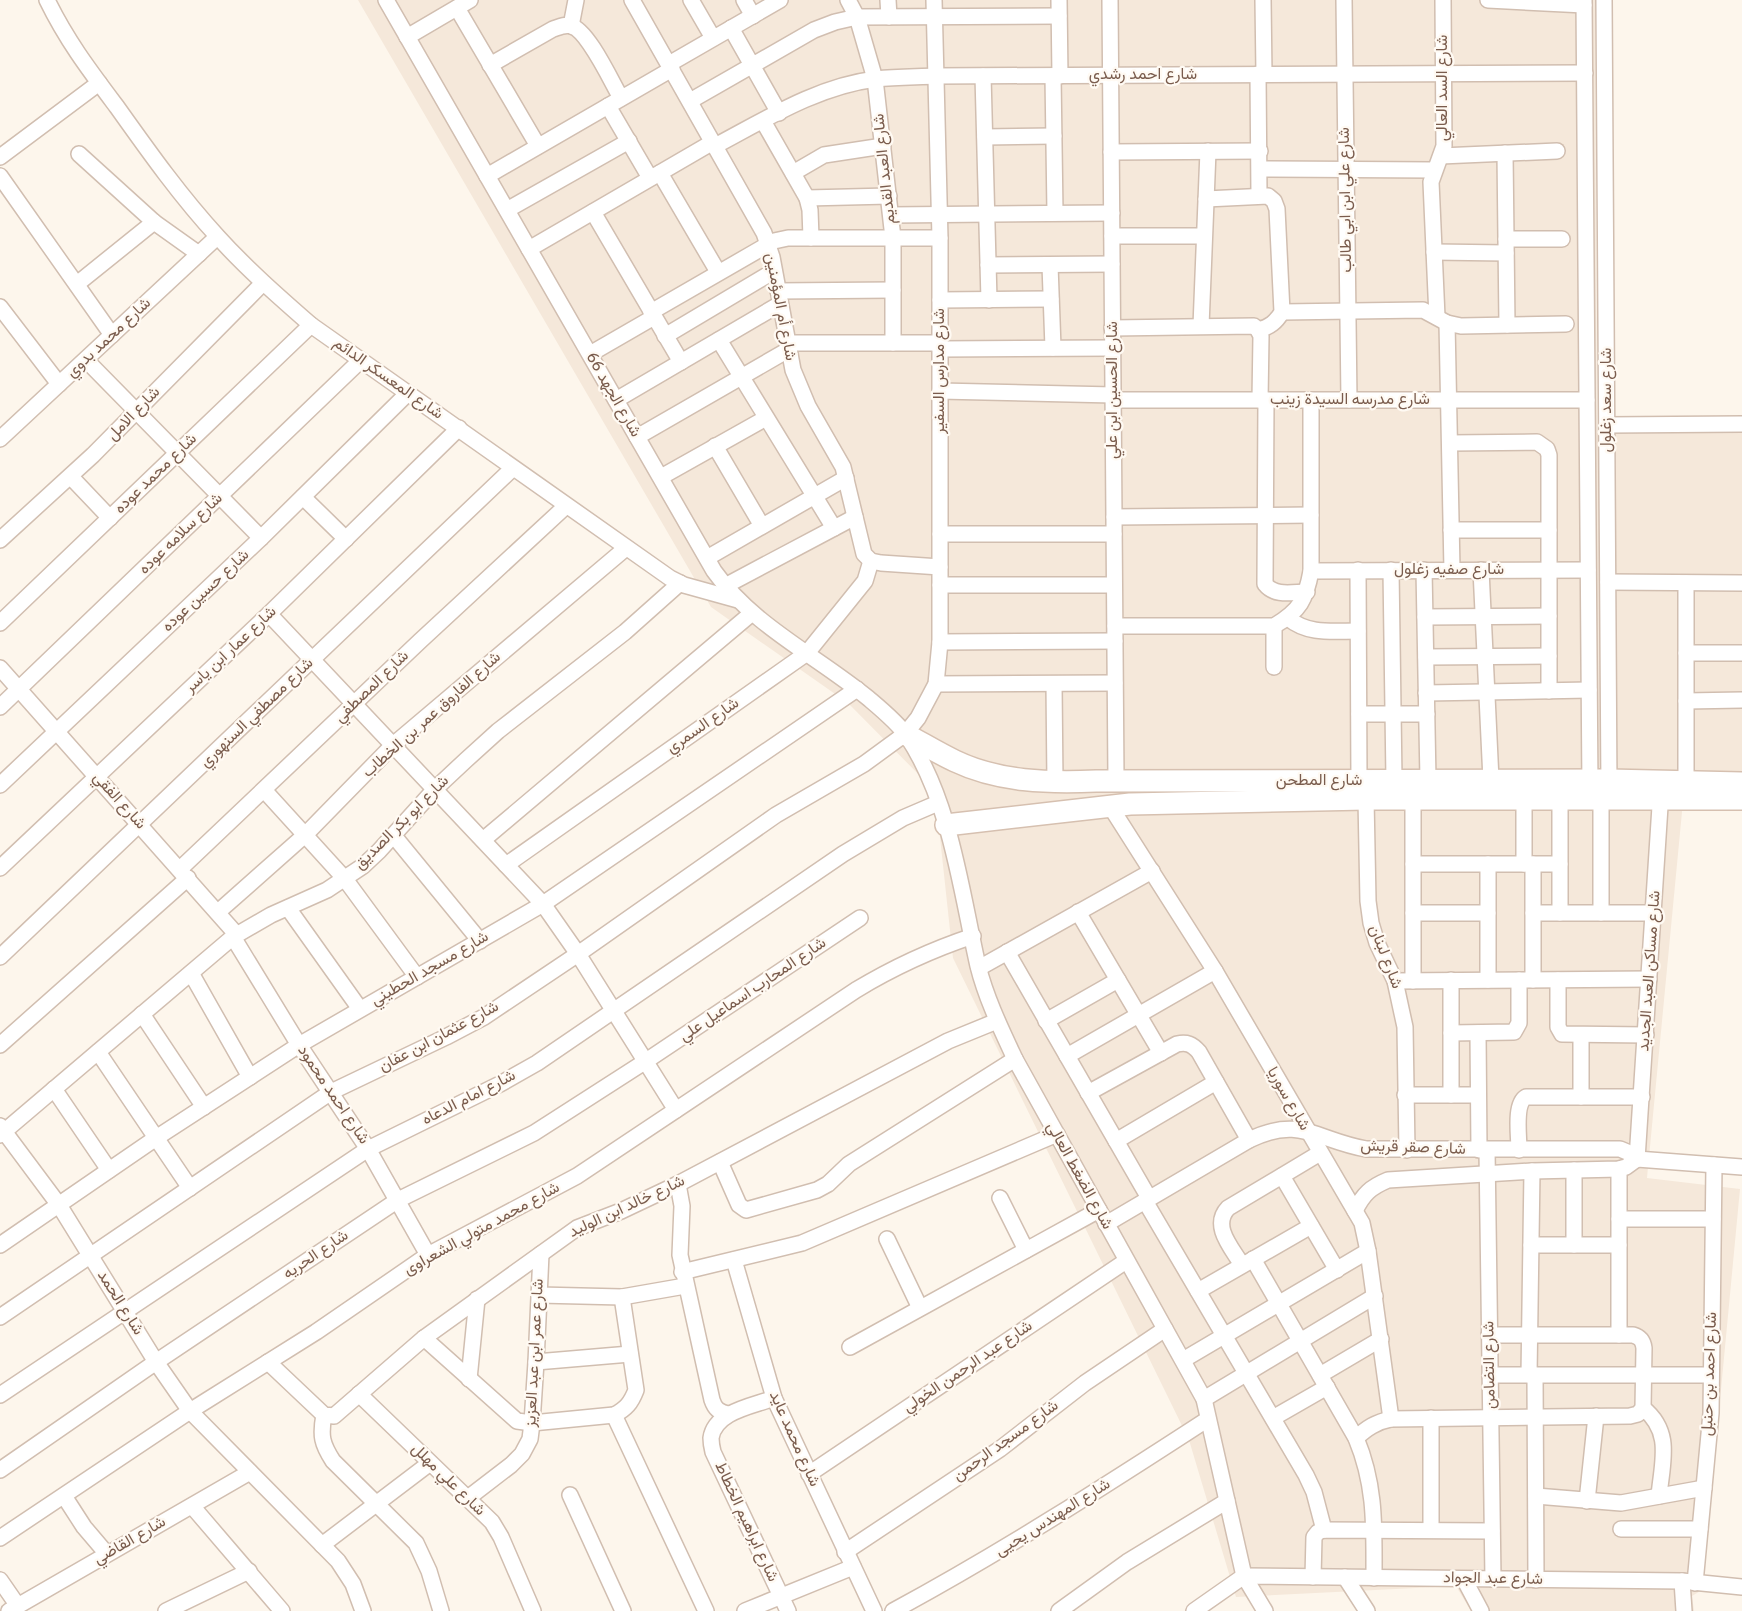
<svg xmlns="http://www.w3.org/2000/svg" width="1742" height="1611" viewBox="0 0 1742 1611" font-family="Overpass,Vazirmatn,sans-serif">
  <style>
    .residential { fill: #f5e8da }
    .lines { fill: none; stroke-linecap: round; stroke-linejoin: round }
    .street-casing { stroke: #d1beb0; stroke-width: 18 }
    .secondary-casing { stroke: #d6c0b0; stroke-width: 24 }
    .street { stroke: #fff; stroke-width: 15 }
    .secondary { stroke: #fff; stroke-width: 21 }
    .labels { text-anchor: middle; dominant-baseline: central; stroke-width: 4.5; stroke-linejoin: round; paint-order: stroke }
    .street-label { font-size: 16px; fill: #7a5c4d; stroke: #fffaf3 }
  </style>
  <rect width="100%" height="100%" fill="#fdf6ec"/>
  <polygon class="residential" points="358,0 1595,0 1597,433 1742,431 1742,790 1684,791 1647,1178 1740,1189 1702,1590 1692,1596 1694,1611 1471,1611 1456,1586 1236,1597 1189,1440 953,958 935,791 848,703 711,607"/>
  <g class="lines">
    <g class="street-casing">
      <g id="street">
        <path d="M47,0C67,41 90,71 117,107C149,152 181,197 218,237C247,269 279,297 311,325L670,578L684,585L738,600"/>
        <path d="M386,0L714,571C753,626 817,656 868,698C881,709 897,722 907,736C951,802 961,891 978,966C986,998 1001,1029 1015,1059L1204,1399L1244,1576L1265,1611"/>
        <polyline points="632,0 764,233 772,257 793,370 808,406 843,467 864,554 871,561 881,563 940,567"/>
        <polyline points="691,0 713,38"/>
        <polyline points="744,0 753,16"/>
        <polyline points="848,0 857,17 875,79 893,238 893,343"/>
        <polyline points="888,0 889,17"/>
        <polyline points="1059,0 1060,76"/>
        <polyline points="1110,0 1116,780"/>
        <polyline points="1263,0 1264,74"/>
        <polyline points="1344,0 1349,400"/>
        <polyline points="1488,0 1584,5"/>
        <polyline points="1584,0 1590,789"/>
        <polyline points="1604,0 1609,790"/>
        <polyline points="457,8 538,146"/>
        <polyline points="571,26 576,0"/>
        <polyline points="731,28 779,113"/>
        <polyline points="407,37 470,0"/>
        <polyline points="669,64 780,0"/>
        <path d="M490,65L553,29C559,27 565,24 571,26C588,30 612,83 621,98"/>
        <polyline points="1258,74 1259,195"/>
        <polyline points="983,76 989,300"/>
        <polyline points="1053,76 1055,213"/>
        <polyline points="690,101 814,30 835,22 857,17 1059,16"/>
        <polyline points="608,106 650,178"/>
        <polyline points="763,121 807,198 810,210 811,238"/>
        <polyline points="985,137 1054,136"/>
        <path d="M715,146C766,119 818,86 876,79C896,77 916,77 936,76L1585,73"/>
        <polyline points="1111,152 1260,151"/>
        <polyline points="1505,153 1507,325"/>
        <polyline points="79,154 154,222 199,254"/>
        <polyline points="1441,156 1557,151"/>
        <polyline points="0,157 99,83"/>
        <polyline points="1260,169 1434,170"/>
        <polyline points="660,173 718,272"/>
        <polyline points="793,173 824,155 883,146"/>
        <polyline points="0,176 112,335"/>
        <polyline points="487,176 672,69"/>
        <polyline points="807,198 889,196"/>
        <path d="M1206,199L1268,196L1274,201L1277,209L1282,312C1276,322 1270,327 1258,330"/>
        <polyline points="507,210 629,141"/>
        <polyline points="593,212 681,362"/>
        <polyline points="891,215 1112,213"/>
        <polyline points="1112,236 1204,236"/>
        <polyline points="1506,239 1562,239"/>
        <polyline points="529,249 713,142"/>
        <polyline points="1434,252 1506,253"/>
        <polyline points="988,265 1112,264"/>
        <polyline points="1050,265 1053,348"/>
        <polyline points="77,284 154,222"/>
        <polyline points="778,291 893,290"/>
        <polyline points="940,300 1051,299"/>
        <polyline points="0,307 59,384"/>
        <polyline points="651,312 774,241 788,238 940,238"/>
        <polyline points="1282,312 1423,310 1447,323 1461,326 1566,324"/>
        <polyline points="1437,317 1431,182 1444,146 1443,0"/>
        <polyline points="1447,323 1452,570"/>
        <polyline points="1201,326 1208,151"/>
        <polyline points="1112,328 1254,326 1258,330 1261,336 1260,400"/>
        <polyline points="665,336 774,271"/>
        <polyline points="719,340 834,528"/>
        <polyline points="787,343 940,343"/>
        <polyline points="940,349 1113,348"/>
        <polyline points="590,354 654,317"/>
        <polyline points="86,360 261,538"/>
        <polyline points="940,391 1113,395"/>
        <polyline points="616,400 780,304"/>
        <polyline points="1113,400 1587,400"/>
        <path d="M1266,400L1265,584C1275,597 1293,592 1307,592"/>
        <polyline points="1607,425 1742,424"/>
        <polyline points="637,437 788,350"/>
        <polyline points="0,439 217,237"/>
        <polyline points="1450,443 1537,442 1547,449 1549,455 1549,691"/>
        <polyline points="715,446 762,526"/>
        <polyline points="71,477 110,518"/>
        <polyline points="661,477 766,418"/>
        <polyline points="303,497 346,539"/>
        <polyline points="1114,517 1311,515"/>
        <polyline points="1451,530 1549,530"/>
        <polyline points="940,534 1114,534"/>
        <polyline points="0,540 93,455 263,283"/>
        <polyline points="707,558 846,478"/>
        <polyline points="1358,570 1359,781"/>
        <polyline points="1391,570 1394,780"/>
        <polyline points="1424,570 1428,780"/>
        <polyline points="1481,570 1491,780"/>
        <polyline points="1311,571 1588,570"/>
        <polyline points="1608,582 1742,583"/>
        <polyline points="1686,583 1686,783"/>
        <polyline points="940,585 1114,585"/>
        <polyline points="725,586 855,517"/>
        <polyline points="269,614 543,904 578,954 676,1110"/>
        <polyline points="1425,617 1549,616"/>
        <path d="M1288,618C1308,635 1333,631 1358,631"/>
        <polyline points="0,623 311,325"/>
        <path d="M1115,626H1274C1300,611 1306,599 1311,571V400"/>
        <polyline points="940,642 1115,641"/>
        <polyline points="1686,653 1742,653"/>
        <polyline points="1426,657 1549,656"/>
        <polyline points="1274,667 1274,626"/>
        <polyline points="0,668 237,935"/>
        <polyline points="936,684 1115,683"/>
        <polyline points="1054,684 1055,783"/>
        <polyline points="1426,693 1589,690"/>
        <polyline points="1686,701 1742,700"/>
        <polyline points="0,707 361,360"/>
        <polyline points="1359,714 1427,714"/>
        <polyline points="0,785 261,538 408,393"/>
        <polyline points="264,790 345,879 417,977"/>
        <polyline points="1366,799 1368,901 1371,923 1377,943 1395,981 1405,1027 1407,1150"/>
        <polyline points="1524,799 1524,864"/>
        <polyline points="1110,806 1215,971 1362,1223 1368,1251 1391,1419"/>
        <polyline points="394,836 480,941"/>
        <polyline points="483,840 752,613"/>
        <polyline points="1413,864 1560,864"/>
        <polyline points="1488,864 1488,980"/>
        <polyline points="506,865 807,653 865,581 871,561"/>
        <polyline points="0,868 269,614 459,428"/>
        <polyline points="180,869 420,641 566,506"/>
        <polyline points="288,908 360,1009"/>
        <polyline points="218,912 305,835 393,745 626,548"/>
        <polyline points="1078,912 1161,1053"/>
        <polyline points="1413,913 1488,913"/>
        <polyline points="1533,913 1654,913"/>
        <polyline points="1560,913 1560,799"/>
        <polyline points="1601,913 1601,799"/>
        <polyline points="233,937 299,1045 368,1149 428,1255"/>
        <polyline points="1007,952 1149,1198"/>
        <polyline points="0,957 513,468"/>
        <polyline points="979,968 1152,871"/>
        <polyline points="191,973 250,1077"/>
        <polyline points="1533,980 1533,864"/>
        <polyline points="1558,980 1558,1027 1562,1034 1646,1035"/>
        <polyline points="1395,981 1649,979"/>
        <polyline points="1413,981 1413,799"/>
        <polyline points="142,1014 204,1107"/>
        <polyline points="1046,1021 1118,980"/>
        <polyline points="1451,1033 1514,1032 1519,1023 1519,980"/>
        <polyline points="1478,1033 1479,1150"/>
        <polyline points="0,1045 188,878"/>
        <polyline points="98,1052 190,1188"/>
        <polyline points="1067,1056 1215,971"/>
        <polyline points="54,1089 109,1170"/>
        <path d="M1088,1093L1177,1044C1187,1042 1192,1044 1199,1052L1249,1140"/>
        <polyline points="1405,1095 1478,1095"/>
        <polyline points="1451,1095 1451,980"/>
        <polyline points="1581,1097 1581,1035"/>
        <polyline points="0,1126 59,1205 156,1362 190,1411 338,1561 353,1584 363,1611"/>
        <polyline points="0,1135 233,937 271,915 327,890 363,866 379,851 435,789 466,760 498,731 625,632 680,583"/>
        <polyline points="1116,1141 1216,1082"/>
        <polyline points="1487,1150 1493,1579"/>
        <path d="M1519,1150C1519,1136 1514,1104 1526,1097H1642"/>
        <polyline points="1637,1159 1661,791"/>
        <polyline points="720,1162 739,1205 746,1210 817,1190 828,1184 849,1164 1015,1059"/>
        <polyline points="1282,1176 1337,1270"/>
        <path d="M678,1184L682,1206L680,1255L712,1400C715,1409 719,1412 728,1414"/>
        <polyline points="1000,1198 1026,1250"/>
        <polyline points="1145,1201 1306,1475 1314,1492 1324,1530"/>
        <path d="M1355,1211C1363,1194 1371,1187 1388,1180L1532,1171L1619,1169L1626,1167L1637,1159"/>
        <polyline points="1619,1219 1713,1219"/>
        <path d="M1106,1224L1249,1140C1300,1115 1316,1140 1366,1149H1620L1632,1154L1637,1159L1742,1167"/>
        <polyline points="887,1239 920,1308"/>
        <polyline points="0,1245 156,1138 299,1045 543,904 857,689"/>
        <polyline points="1531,1245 1619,1245"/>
        <polyline points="1574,1245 1574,1170"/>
        <path d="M1253,1259L1356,1438C1376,1486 1374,1527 1374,1578"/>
        <polyline points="734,1260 774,1398 874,1611"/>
        <path d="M1242,1265C1232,1248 1211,1226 1228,1208L1320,1153"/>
        <polyline points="682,1272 802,1243 1057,1134"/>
        <polyline points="1198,1291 1311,1226"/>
        <polyline points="539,1295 622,1297 685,1286"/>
        <polyline points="0,1317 331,1092 446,1037 484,1017 578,954 776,815 864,764 905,734 918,718 936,684 940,642 940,238 934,0"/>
        <polyline points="1619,1335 1619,1169"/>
        <path d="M424,1338L517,1421L532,1423L614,1415C626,1409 631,1403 636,1390L622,1297"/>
        <polyline points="850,1347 1099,1210"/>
        <polyline points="1183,1360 1368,1251"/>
        <polyline points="268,1362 324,1415 334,1416 424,1338 577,1228 621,1211 678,1184 948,1041 997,1021"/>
        <polyline points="536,1362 630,1354"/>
        <polyline points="1320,1375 1381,1339"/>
        <polyline points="1490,1375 1711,1375"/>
        <polyline points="1529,1375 1532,1171"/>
        <polyline points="1535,1375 1536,1580"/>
        <polyline points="469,1379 477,1299"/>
        <polyline points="359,1394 492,1522 501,1537 533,1611"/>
        <polyline points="0,1395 368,1149 500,1084 537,1063 843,854 903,818 938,803"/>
        <path d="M774,1398C754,1406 715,1411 711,1438C711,1442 712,1448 713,1452L788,1611"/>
        <polyline points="1204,1399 1375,1296"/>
        <path d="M1643,1408C1673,1432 1662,1462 1659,1496"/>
        <path d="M324,1415C320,1436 322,1444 333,1461L416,1543L429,1571L441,1611"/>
        <polyline points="614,1415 706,1611"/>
        <polyline points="1273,1418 1327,1387"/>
        <polyline points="1431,1418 1431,1530"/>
        <path d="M1356,1438C1367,1428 1376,1422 1391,1419L1630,1416L1638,1414L1643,1408L1644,1348C1643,1340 1640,1337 1633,1335H1489"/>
        <polyline points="0,1470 156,1362 398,1200 534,1133 646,1061 860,918"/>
        <polyline points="809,1474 1126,1261"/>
        <polyline points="570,1495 623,1611"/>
        <polyline points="64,1496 84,1527 107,1554"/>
        <polyline points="1536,1496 1621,1503 1704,1488"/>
        <polyline points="468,1498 511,1465 522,1454 530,1439 532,1423 536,1362 541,1254"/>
        <polyline points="1587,1501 1596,1416"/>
        <polyline points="192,1506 282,1611"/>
        <polyline points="1621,1529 1700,1529"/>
        <path d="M0,1538L190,1411L316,1332L428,1255L577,1176L856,990C894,967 931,950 973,936"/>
        <polyline points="322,1545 430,1463"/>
        <polyline points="845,1552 1000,1449 1085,1383 1165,1329"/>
        <polyline points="1313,1577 1314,1537 1318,1532 1324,1530 1492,1531"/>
        <polyline points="1345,1577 1367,1611"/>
        <polyline points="1464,1579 1481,1611"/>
        <polyline points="0,1580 18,1606"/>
        <polyline points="1682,1581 1684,1611"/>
        <polyline points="1695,1583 1711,1413 1714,1165"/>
        <polyline points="9,1611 250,1472"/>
        <polyline points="166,1611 249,1571"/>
        <polyline points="745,1611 853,1567"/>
        <path d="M893,1611C1002,1552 1105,1486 1208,1419"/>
        <polyline points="1059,1611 1127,1562 1227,1501"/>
        <polyline points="1194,1611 1244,1576 1682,1581 1742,1587"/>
      </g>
    </g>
    <g class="secondary-casing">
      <g id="secondary">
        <path d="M905,734C922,743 938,753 955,761C999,782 1048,783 1096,781L1609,780L1742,783"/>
        <polyline points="946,825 1130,804 1366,799 1742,799"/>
      </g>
    </g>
    <use href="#street" class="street"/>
    <use href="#secondary" class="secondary"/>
  </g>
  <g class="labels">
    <g class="street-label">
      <text x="1143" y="75">شارع احمد رشدي</text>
      <text transform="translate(1443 88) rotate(-90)">شارع السد العالي</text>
      <text transform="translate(885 169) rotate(-96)">شارع العبد القديم</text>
      <text transform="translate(1346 200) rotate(-91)">شارع علي ابن ابي طالب</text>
      <text transform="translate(780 307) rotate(79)">شارع أم المؤمنين</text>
      <text transform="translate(109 338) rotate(-43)">شارع محمد بدوي</text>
      <text transform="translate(940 371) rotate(-90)">شارع مدارس السفير</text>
      <text transform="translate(388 379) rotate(35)">شارع المعسكر الدائم</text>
      <text transform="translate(1113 390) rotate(-90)">شارع الحسين ابن علي</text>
      <text transform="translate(613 395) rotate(60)">شارع الجهد 66</text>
      <text x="1350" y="400">شارع مدرسه السيدة زينب</text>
      <text transform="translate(1607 400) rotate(-90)">شارع سعد زغلول</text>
      <text transform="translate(134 414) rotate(-46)">شارع الامل</text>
      <text transform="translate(156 474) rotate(-44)">شارع محمد عوده</text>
      <text transform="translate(181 534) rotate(-44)">شارع سلامه عوده</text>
      <text x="1449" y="570">شارع صفيه زغلول</text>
      <text transform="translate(206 591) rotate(-43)">شارع حسين عوده</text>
      <text transform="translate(231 650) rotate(-43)">شارع عمار ابن ياسر</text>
      <text transform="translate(372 687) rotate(-44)">شارع المصطفي</text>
      <text transform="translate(257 713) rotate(-44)">شارع مصطفي السنهوري</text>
      <text transform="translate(432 715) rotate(-42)">شارع الفاروق عمر بن الخطاب</text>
      <text transform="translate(703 726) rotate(-35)">شارع السمري</text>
      <text x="1319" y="781">شارع المطحن</text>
      <text transform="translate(119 801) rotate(48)">شارع الفقي</text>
      <text transform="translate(402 823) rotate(-45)">شارع ابو بكر الصديق</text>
      <text transform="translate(1385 957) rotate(69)">شارع لبنان</text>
      <text transform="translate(430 969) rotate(-30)">شارع مسجد الحطيني</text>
      <text transform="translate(1650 971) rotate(-86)">شارع مساكن العبد الجديد</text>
      <text transform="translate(753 990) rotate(-34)">شارع المحارب اسماعيل علي</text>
      <text transform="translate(439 1037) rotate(-28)">شارع عثمان ابن عفان</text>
      <text transform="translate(333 1095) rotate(56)">شارع احمد محمود</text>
      <text transform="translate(469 1098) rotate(-27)">شارع امام الدعاه</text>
      <text transform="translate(1288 1099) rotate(60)">شارع سوريا</text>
      <text transform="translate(1413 1148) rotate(2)">شارع صقر قريش</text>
      <text transform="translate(1079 1176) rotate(61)">شارع الضغط العالي</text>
      <text transform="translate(627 1207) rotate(-25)">شارع خالد ابن الوليد</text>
      <text transform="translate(482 1229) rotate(-29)">شارع محمد متولي الشعراوى</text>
      <text transform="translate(316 1255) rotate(-34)">شارع الحريه</text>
      <text transform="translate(120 1303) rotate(58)">شارع الحمد</text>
      <text transform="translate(535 1353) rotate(-87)">شارع عمر ابن عبد العزيز</text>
      <text transform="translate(1490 1365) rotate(-91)">شارع التضامن</text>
      <text transform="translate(968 1367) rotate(-34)">شارع عبد الرحمن الخولي</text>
      <text transform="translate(1710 1374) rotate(-88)">شارع احمد بن حنبل</text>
      <text transform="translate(794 1439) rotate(66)">شارع محمد عايد</text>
      <text transform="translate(1006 1441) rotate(-36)">شارع مسجد الرحمن</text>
      <text transform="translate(448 1480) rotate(44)">شارع علي مهلل</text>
      <text transform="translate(1053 1518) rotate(-32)">شارع المهندس يحيى</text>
      <text transform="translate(746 1522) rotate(65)">شارع ابراهيم الخطاط</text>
      <text transform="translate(130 1541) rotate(-30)">شارع القاضي</text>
      <text transform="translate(1493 1579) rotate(1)">شارع عبد الجواد</text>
    </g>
  </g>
</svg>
